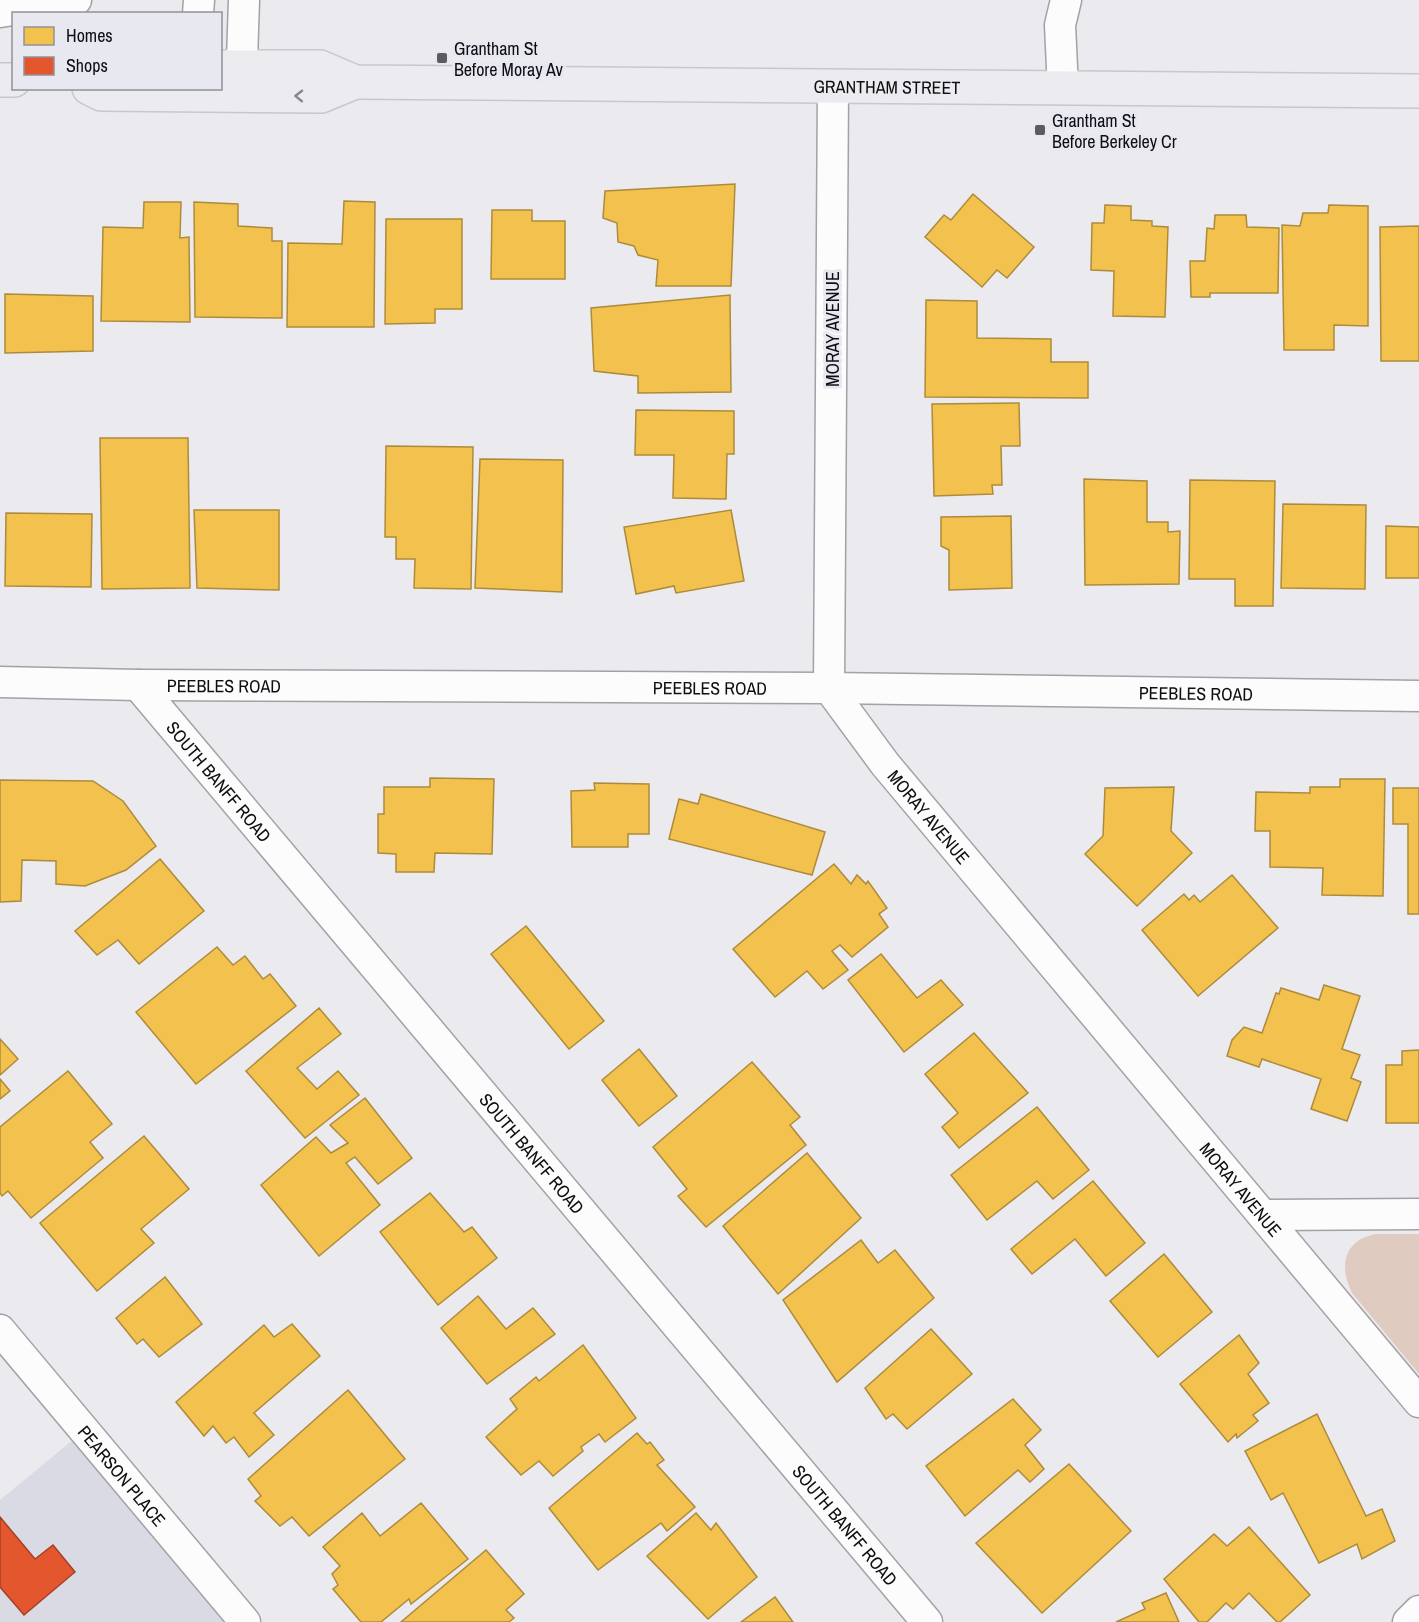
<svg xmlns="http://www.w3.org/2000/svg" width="1419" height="1622" viewBox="0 0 1419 1622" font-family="'Archivo Narrow',sans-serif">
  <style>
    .built { fill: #dadae5 }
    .green { fill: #e0cbc0 }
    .homes { fill: #f2c14e; stroke: #ae8b3c; stroke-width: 1.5 }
    .shops { fill: #e4572e; stroke: #a44125; stroke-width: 1.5 }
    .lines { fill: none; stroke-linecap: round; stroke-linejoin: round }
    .street-casing { stroke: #a2a2a6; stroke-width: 33 }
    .primary-casing { stroke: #c8c8ca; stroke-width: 36 }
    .street { stroke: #fcfcfd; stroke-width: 30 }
    .primary { stroke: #ebebf0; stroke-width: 33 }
    .oneway { stroke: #88888c }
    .poi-dot { fill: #5b5b5f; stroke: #e8e8f1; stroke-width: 2 }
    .labels { text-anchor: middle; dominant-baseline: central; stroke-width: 6; stroke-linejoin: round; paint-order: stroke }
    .poi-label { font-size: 18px; fill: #0e0e11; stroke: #e8e8f1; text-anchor: start }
    .street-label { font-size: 18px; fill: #0e0e11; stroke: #e8e8f1 }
  </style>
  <rect width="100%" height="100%" fill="#eaeaef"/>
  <polygon class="built" points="85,1430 237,1622 0,1622 0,1500"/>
  <path class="green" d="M1376,1234H1419V1374L1352,1293C1339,1267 1343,1240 1376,1234Z"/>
  <g class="homes">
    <polygon points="735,184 731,286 656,286 658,260 638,255 634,246 618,242 617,223 603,218 605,191"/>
    <polygon points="973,194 1034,247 1007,278 997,270 982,287 925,237 944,215 951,220"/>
    <polygon points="344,201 375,202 374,327 287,327 288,243 342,244"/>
    <polygon points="144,202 181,202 180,238 189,237 190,322 101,321 103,227 143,228"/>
    <polygon points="194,202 238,204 238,226 272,228 272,241 282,241 282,318 195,317"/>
    <polygon points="1105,205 1131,206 1131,220 1152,221 1152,226 1168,227 1165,317 1113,316 1114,271 1091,270 1092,223 1104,223"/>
    <polygon points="1329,205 1368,206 1368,326 1334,325 1334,350 1284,350 1282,225 1300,226 1303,213 1328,213"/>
    <polygon points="492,210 532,210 532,221 565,221 565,279 491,279"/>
    <polygon points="1215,215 1246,215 1247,227 1279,228 1278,293 1210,293 1210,297 1191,297 1190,261 1205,261 1207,228 1214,229"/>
    <polygon points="386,219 462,219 462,309 435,309 435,323 385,324"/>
    <polygon points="1419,226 1419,361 1381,361 1380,227"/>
    <polygon points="5,294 93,296 93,351 5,353"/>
    <polygon points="730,295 731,392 638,393 638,376 594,371 591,308"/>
    <polygon points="926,300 977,301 977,338 1051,339 1051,362 1088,362 1088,398 925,397"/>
    <polygon points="1019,403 1020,446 1001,446 1002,485 992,485 993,494 934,496 932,404"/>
    <polygon points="636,410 734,411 734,454 727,454 726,499 673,498 674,455 635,455"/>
    <polygon points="100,438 188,438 190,588 102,589"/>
    <polygon points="386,446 473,447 471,589 414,588 415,559 396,559 396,537 385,537"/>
    <polygon points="480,459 563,460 562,592 475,588"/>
    <polygon points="1084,479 1147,481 1147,522 1168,522 1168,532 1180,531 1179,584 1085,585"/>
    <polygon points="1190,480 1275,481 1273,606 1235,606 1235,579 1189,579"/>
    <polygon points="1283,504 1366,505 1365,589 1281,588"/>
    <polygon points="194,510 279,510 279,590 197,588"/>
    <polygon points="731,510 744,581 676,593 674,586 636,594 624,527"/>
    <polygon points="6,513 92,514 91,587 5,586"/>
    <polygon points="1011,516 1012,588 949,590 949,550 941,546 941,517"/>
    <polygon points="1386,526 1419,527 1419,578 1386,578"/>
    <polygon points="430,778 494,779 492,854 435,853 434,872 396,872 396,854 378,853 378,814 384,814 384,787 430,787"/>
    <polygon points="1340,779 1385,779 1383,896 1322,895 1323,868 1270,867 1270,831 1255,831 1256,792 1310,793 1310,787 1340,787"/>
    <polygon points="0,780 93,781 123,801 156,846 126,870 85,886 56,884 56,861 22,860 21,901 0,902"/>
    <polygon points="594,783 649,784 649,834 628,834 628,847 572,847 571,791 595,790"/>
    <polygon points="1174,787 1171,831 1192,853 1137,906 1085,854 1103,836 1105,788"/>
    <polygon points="1393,788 1419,788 1419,914 1408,914 1408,824 1393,824"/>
    <polygon points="701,794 825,832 812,875 669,839 679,799 698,804"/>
    <polygon points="160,859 204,911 139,964 118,940 97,955 75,931"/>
    <polygon points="834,864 851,884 857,875 866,884 868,881 887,908 879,914 888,927 852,957 840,945 832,951 848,970 823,989 807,971 775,997 733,949"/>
    <polygon points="1232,875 1278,928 1198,996 1142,930 1184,894 1189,900 1194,895 1200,902"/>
    <polygon points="526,926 604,1021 569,1049 491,954"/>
    <polygon points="217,947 233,965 245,956 263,979 270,974 296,1006 196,1084 136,1012"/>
    <polygon points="881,954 917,998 941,980 963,1005 904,1052 848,980"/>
    <polygon points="1324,985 1360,996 1342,1049 1360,1055 1351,1078 1361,1082 1347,1121 1311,1109 1321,1079 1262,1059 1259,1067 1227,1056 1232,1040 1244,1027 1262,1033 1276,993 1279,994 1281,988 1319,1000"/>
    <polygon points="319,1008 341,1034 297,1068 317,1089 338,1071 359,1095 305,1138 246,1071"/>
    <polygon points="974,1033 1028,1093 959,1148 942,1127 958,1113 925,1074"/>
    <polygon points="0,1039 18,1059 0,1075"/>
    <polygon points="639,1049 677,1096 639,1126 602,1080"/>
    <polygon points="1419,1050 1419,1123 1386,1123 1386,1065 1402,1065 1402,1051"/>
    <polygon points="752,1062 800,1117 790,1125 806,1145 706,1227 678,1196 687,1189 653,1147"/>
    <polygon points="68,1071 112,1124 90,1142 103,1158 31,1218 8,1191 2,1196 0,1193 0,1127"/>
    <polygon points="0,1079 10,1091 0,1099"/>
    <polygon points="365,1098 412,1158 378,1184 355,1157 346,1163 380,1205 319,1256 261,1185 316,1137 331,1153 348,1143 330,1125"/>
    <polygon points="1037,1107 1089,1170 1053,1199 1037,1181 987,1220 951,1175"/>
    <polygon points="144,1136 189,1189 141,1229 154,1243 97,1291 40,1223"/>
    <polygon points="807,1153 861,1218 778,1294 723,1226"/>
    <polygon points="1093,1181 1145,1243 1106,1276 1075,1239 1032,1274 1011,1249"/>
    <polygon points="430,1193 464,1232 472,1227 497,1258 438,1305 380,1232"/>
    <polygon points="861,1240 878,1263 895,1250 934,1298 837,1382 783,1300"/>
    <polygon points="1164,1254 1212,1312 1158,1357 1110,1301"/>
    <polygon points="165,1277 202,1324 159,1357 143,1339 137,1344 116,1318"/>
    <polygon points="478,1296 506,1329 533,1308 555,1334 487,1384 441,1328"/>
    <polygon points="292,1324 320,1356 254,1413 274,1435 249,1457 234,1437 226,1443 213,1426 204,1436 176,1402 264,1325 274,1337"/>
    <polygon points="931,1329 972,1374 907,1429 893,1414 886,1419 865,1388"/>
    <polygon points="1239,1335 1259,1363 1248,1374 1269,1403 1253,1415 1258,1421 1237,1438 1236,1434 1228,1442 1180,1384"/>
    <polygon points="583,1345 636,1418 605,1442 599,1434 581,1447 583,1451 553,1476 539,1461 521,1475 486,1437 517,1409 510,1399 536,1377 539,1381"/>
    <polygon points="348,1390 405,1459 309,1536 292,1517 280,1526 255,1501 261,1496 248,1479"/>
    <polygon points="1013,1399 1041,1430 1025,1445 1044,1469 1030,1482 1018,1470 965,1516 926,1466"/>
    <polygon points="1317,1414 1366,1516 1382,1509 1395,1541 1362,1559 1357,1544 1319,1563 1283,1493 1271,1500 1245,1451"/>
    <polygon points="637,1433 647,1444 650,1442 664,1460 657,1465 695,1507 667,1531 661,1523 598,1570 549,1508"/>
    <polygon points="1069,1464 1131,1531 1042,1613 976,1543"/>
    <polygon points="421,1503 468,1559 411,1604 409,1599 381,1622 361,1622 333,1589 338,1585 332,1574 340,1566 323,1547 362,1513 380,1536"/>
    <polygon points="696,1513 711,1530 716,1523 757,1577 708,1619 647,1556"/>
    <polygon points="1249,1527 1310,1595 1280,1622 1277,1622 1249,1593 1233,1609 1226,1603 1207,1622 1199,1622 1164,1579 1214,1534 1227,1546"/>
    <polygon points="486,1550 524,1594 506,1610 514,1618 509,1622 401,1622"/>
    <polygon points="1166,1593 1179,1622 1116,1622 1145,1609 1142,1603"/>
    <polygon points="775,1597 793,1622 741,1622"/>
  </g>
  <polygon class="shops" points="0,1517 35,1559 53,1545 75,1572 24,1615 0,1587"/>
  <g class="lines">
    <g class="street-casing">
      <g id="street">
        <polyline points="0,12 76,0"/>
        <polyline points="198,14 199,0"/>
        <path id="s1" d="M833,87L829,688L885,764L1419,1402"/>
        <polyline points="1063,89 1060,25 1066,0"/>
        <polyline points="241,90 244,0"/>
        <path id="s2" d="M0,682L138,685L829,688L1419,696"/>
        <path id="s3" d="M138,685L927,1622"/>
        <polyline points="1263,1215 1419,1214"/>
        <path id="s4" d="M0,1330L245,1622"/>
        <polyline points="1408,1622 1419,1611"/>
      </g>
    </g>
    <g class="primary-casing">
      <g id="primary">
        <path id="s5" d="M220,67H320L355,82L1419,91"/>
        <polyline points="0,80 14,80"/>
        <polyline points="89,88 101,94 321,96 355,82"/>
      </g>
    </g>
    <use href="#street" class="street"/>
    <use href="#primary" class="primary"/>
  </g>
  <defs><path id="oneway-chevron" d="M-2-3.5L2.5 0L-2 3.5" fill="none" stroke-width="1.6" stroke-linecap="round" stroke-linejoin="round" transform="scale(1.5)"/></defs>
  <use class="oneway" href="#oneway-chevron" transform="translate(299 96) rotate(-179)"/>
  <g class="poi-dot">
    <rect x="436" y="52" width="12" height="12" rx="3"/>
    <rect x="1034" y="124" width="12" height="12" rx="3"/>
  </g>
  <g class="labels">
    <g class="poi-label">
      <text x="454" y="48">Grantham St<tspan x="454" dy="21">Before Moray Av</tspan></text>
      <text x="1052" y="120">Grantham St<tspan x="1052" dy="21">Before Berkeley Cr</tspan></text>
    </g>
    <g class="street-label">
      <text stroke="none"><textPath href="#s5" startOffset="670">GRANTHAM STREET</textPath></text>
      <text transform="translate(832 329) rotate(-90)">MORAY AVENUE</text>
      <text stroke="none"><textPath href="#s2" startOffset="224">PEEBLES ROAD</textPath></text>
      <text stroke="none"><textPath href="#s2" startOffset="710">PEEBLES ROAD</textPath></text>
      <text stroke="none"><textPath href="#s2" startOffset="1196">PEEBLES ROAD</textPath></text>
      <text stroke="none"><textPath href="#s3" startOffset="126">SOUTH BANFF ROAD</textPath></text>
      <text stroke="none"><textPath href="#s1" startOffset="764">MORAY AVENUE</textPath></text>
      <text stroke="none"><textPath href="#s3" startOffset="612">SOUTH BANFF ROAD</textPath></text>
      <text stroke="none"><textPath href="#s1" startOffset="1250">MORAY AVENUE</textPath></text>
      <text stroke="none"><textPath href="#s4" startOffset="190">PEARSON PLACE</textPath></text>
      <text stroke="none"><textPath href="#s3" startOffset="1098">SOUTH BANFF ROAD</textPath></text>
    </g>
  </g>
  <rect x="12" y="12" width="210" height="78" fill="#e8e8f1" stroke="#919197" stroke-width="1.5"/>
  <rect x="24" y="27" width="30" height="18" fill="#f2c14e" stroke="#919197" stroke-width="1.5"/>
  <text x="66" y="42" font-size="18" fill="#0e0e11">Homes</text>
  <rect x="24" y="57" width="30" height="18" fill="#e4572e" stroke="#919197" stroke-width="1.5"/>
  <text x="66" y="72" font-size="18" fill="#0e0e11">Shops</text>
</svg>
